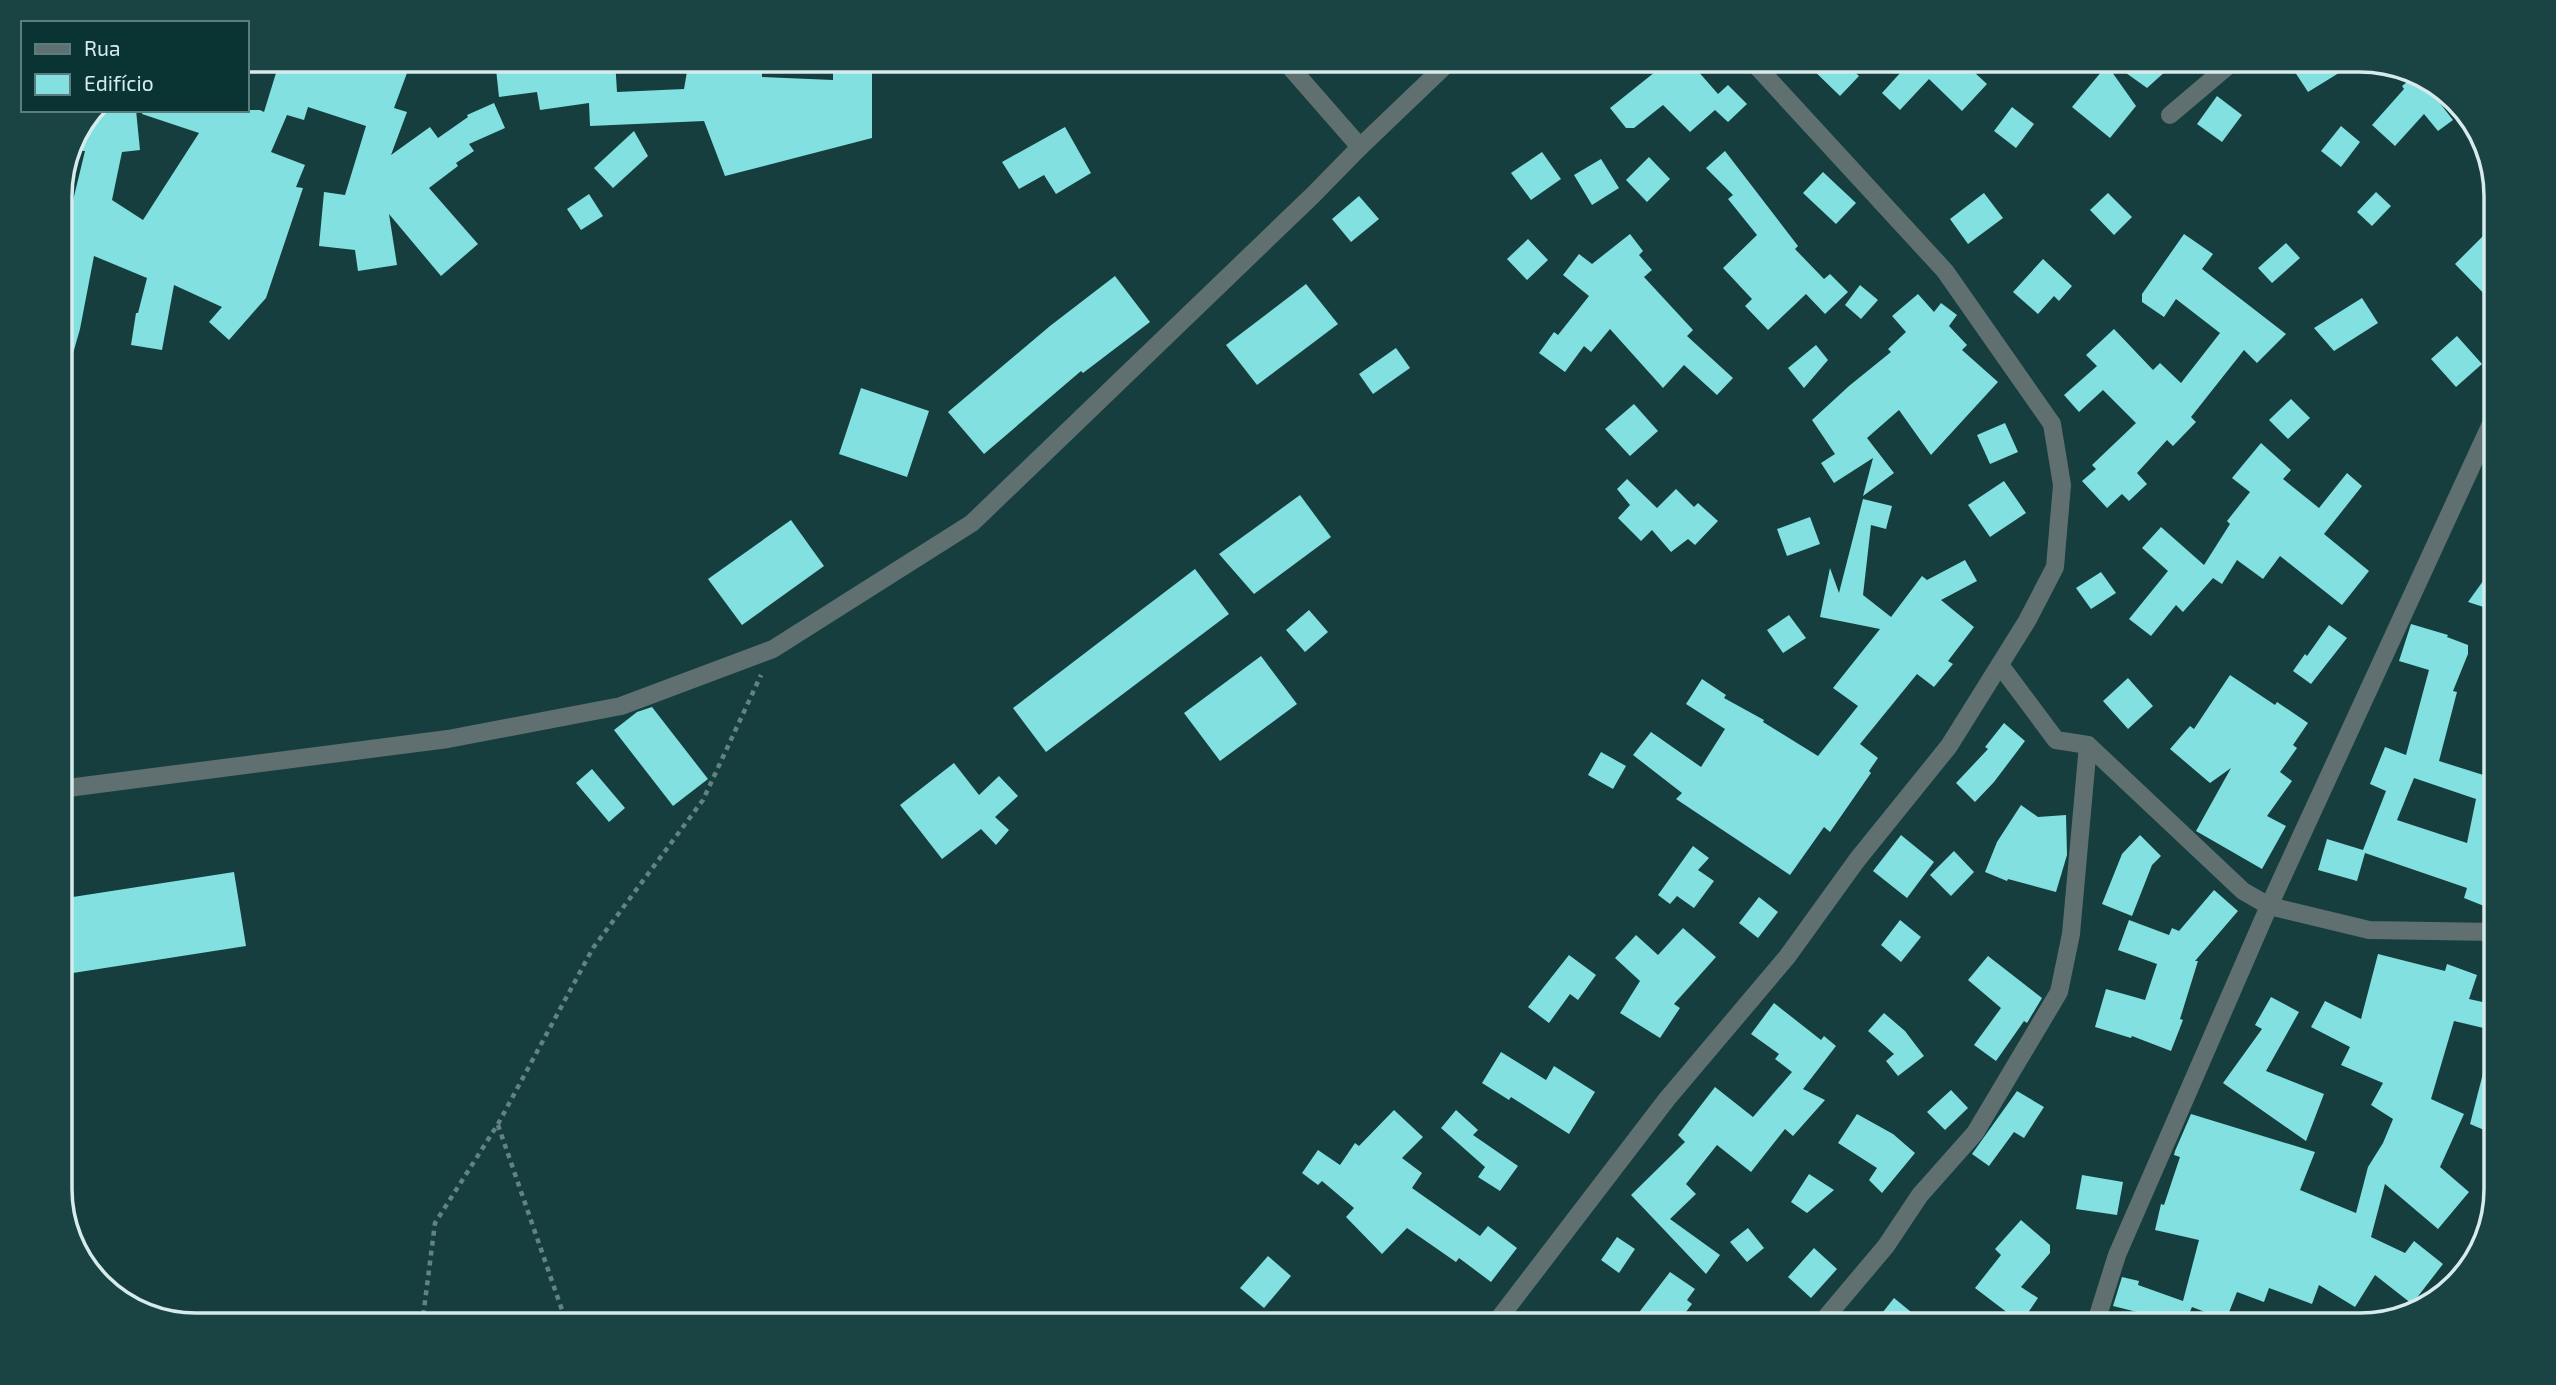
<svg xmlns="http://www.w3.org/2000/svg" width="2556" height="1385" viewBox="0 0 2556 1385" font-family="'Exo 2',sans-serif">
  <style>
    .building { fill: #82e0e0; fill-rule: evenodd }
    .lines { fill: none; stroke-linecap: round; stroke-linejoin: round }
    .path { stroke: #638383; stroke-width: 4.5; stroke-dasharray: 5 5; stroke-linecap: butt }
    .street { stroke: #607070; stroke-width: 18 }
    .rim { fill: none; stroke: #d6ebeb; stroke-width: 3.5 }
  </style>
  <rect width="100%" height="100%" fill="#163e3e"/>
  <g class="building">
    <polygon points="280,60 402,60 398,70 407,73 394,108 407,112 391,155 430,127 438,138 468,117 467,115 494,103 505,128 469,144 474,151 456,163 458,166 429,188 478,244 441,276 389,214 397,265 358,271 355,250 319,246 324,192 345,195 366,126 308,107 304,120 287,115 271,152 305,165 296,187 303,188 266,298 229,340 209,322 222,307 174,285 162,350 131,345 136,313 138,313 147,278 94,256 80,329 66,378 60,378 60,254 85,151 68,150 70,143 92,110 136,110 140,150 122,152 112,200 143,220 199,133 142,114 143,110 260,110 264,112"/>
    <polygon points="533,60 615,60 617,92 684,89 689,60 762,60 762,77 833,80 833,60 872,60 872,138 725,176 704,121 590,126 589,103 540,110 537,92 499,97 496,69 533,65"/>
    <polygon points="1670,60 1680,71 1690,62 1718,94 1728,85 1747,104 1728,122 1715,110 1690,132 1663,105 1634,128 1626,128 1610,108"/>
    <polygon points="1803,60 1842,60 1859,76 1840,96"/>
    <polygon points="1909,60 1961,60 1987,84 1962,111 1929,79 1900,110 1882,93 1911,61"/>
    <polygon points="2108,60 2178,60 2147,88"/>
    <polygon points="2287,60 2360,60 2308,92"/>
    <polygon points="2107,65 2136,106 2110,138 2072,107"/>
    <polygon points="2417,74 2453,120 2438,131 2424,114 2395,146 2372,125 2404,89 2402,86"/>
    <polygon points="2217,96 2242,115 2222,142 2197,124"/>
    <polygon points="2012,107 2034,124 2016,148 1994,131"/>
    <polygon points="2341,126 2360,142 2341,167 2321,151"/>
    <polygon points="1065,127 1091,173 1056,194 1044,175 1019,189 1002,162"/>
    <polygon points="634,131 648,156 613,188 594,168"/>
    <polygon points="1725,151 1798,246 1795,249 1824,279 1830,274 1848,292 1825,314 1806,294 1768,330 1745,306 1752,299 1723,268 1757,235 1728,199 1733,195 1706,168"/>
    <polygon points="1542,152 1561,179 1531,200 1511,173"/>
    <polygon points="1649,157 1670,179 1647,202 1626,180"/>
    <polygon points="1601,159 1619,188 1592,205 1574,175"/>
    <polygon points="1823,172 1856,203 1836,224 1803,193"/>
    <polygon points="2376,192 2391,206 2372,226 2357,212"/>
    <polygon points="1984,193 2003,218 1968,244 1950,219"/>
    <polygon points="2108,193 2132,217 2114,235 2090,210"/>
    <polygon points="589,194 603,216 581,230 567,209"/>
    <polygon points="1359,196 1379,219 1351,242 1332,219"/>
    <polygon points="2496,223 2496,306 2455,264"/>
    <polygon points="1630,234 1643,251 1639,255 1652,270 1644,277 1693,330 1687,336 1733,378 1717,395 1684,365 1663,388 1610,329 1591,352 1584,346 1565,372 1539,353 1554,332 1558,335 1589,296 1563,275 1579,254 1592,264"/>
    <polygon points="2184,234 2213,254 2202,269 2286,334 2257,363 2244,350 2191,417 2196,422 2173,446 2167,440 2137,473 2147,484 2129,501 2122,494 2107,508 2082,481 2096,469 2092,465 2136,423 2103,390 2079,412 2064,395 2097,366 2086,355 2114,329 2153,370 2160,363 2181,383 2220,333 2176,299 2164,317 2142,302 2142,294"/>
    <polygon points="1528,239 1548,260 1527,280 1507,259"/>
    <polygon points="2286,243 2300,258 2272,283 2258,268"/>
    <polygon points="2043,259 2072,286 2059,301 2054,296 2038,314 2013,292"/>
    <polygon points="1115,276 1150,322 1083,373 1081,371 984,454 948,412 1050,326"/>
    <polygon points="1306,284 1338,324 1257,385 1226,345"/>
    <polygon points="1860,285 1878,300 1861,319 1845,305"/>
    <polygon points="1918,294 1934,312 1941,303 1957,315 1949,326 1967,345 1962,350 1998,382 1931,455 1899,410 1867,438 1894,473 1863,496 1873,458 1834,483 1821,463 1835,454 1812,420 1849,386 1891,352 1888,349 1906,332 1892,316"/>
    <polygon points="2362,298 2378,323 2334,351 2314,328"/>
    <polygon points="2457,336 2482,364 2456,387 2431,359"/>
    <polygon points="1816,345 1828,360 1804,388 1788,368"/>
    <polygon points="1396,348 1410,368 1373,394 1359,374"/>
    <polygon points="861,388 929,411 907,477 839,454"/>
    <polygon points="2291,399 2310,418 2288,439 2269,420"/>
    <polygon points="1634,404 1658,431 1630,456 1605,429"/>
    <polygon points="2005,423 2018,452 1990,464 1977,435"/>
    <polygon points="2261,443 2291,470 2283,479 2319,508 2347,473 2362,486 2324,534 2369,571 2342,605 2280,556 2263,579 2237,560 2222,584 2213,578 2183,612 2176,605 2151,636 2129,619 2168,571 2142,548 2161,527 2204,565 2230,524 2227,521 2250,492 2232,478"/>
    <polygon points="1627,479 1657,508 1676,489 1694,507 1698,503 1718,521 1695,545 1688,539 1671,552 1652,530 1641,541 1618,518 1630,505 1617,489"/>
    <polygon points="2004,481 2026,513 1990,537 1968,505"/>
    <polygon points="1300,495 1331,537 1254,594 1219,554"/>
    <polygon points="1863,499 1892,506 1886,529 1871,525 1863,595 1891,617 1922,576 1927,580 1965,560 1977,581 1941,600 1974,627 1948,661 1953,664 1934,687 1917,674 1860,744 1878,758 1869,771 1871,773 1830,832 1824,827 1790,875 1676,799 1682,793 1633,755 1651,732 1701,767 1725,729 1686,704 1702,679 1726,695 1724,698 1764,720 1763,722 1818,756 1858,706 1833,688 1880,629 1820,617 1830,568 1839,593"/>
    <polygon points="1810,517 1820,544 1787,556 1777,529"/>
    <polygon points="791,520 824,566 742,625 708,579"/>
    <polygon points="2496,563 2496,611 2468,602"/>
    <polygon points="1195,569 1229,614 1046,752 1013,708"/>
    <polygon points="2101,572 2116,593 2091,609 2076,588"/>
    <polygon points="1309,610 1328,632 1305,652 1286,630"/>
    <polygon points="1789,615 1806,638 1783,653 1767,630"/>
    <path d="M2411,624L2448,635L2447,637L2468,645V654L2453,691L2457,692L2439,761L2496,779V888L2489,908L2464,898L2467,888L2365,853L2357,881L2318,870L2327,839L2363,850L2386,791L2370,784L2385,747L2406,755L2429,670L2399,661ZM2414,778L2476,799L2467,843L2397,820Z"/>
    <polygon points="2329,625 2347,638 2311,684 2293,671 2305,654 2307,656"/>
    <polygon points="1261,656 1297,704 1220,761 1184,713"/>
    <polygon points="2230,675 2275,705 2277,702 2308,723 2293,745 2297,748 2280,772 2292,781 2267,816 2286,826 2262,869 2196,831 2231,768 2210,783 2170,749 2190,726 2194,729"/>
    <polygon points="2128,678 2153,706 2128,729 2103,701"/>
    <polygon points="652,707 708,779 673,806 614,730 637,712"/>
    <polygon points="2004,723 2025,741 1994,782 1975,802 1956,783 1988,749 1985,747"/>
    <polygon points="1601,752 1626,766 1613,789 1588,775"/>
    <polygon points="954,763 979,795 999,776 1018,796 995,817 1009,830 996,845 981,829 942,859 900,805"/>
    <polygon points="592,769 625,808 609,822 576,783"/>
    <polygon points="2021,805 2038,817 2066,815 2067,855 2056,892 2008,879 2007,881 1985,872 1997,842"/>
    <polygon points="1901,835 1934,862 1907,898 1873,871"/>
    <polygon points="2140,835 2161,856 2152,865 2132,916 2102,904 2122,854"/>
    <polygon points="1693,846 1709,858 1698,870 1714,881 1694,908 1677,896 1670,904 1658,895"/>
    <polygon points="1954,851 1974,872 1951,896 1930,875"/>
    <polygon points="234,872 246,946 60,975 60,899"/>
    <polygon points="2214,890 2238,911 2195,961 2198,961 2180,1019 2183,1020 2171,1051 2132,1036 2131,1038 2095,1027 2106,989 2145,1000 2157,964 2118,950 2129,920 2169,935 2172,928 2179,931"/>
    <polygon points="1759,897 1778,912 1758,938 1739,923"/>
    <polygon points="1900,920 1921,937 1901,962 1881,945"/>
    <polygon points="1683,928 1716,957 1674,1004 1680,1008 1660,1038 1620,1013 1640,981 1615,958 1636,935 1658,955"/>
    <polygon points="2378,954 2445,971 2447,964 2477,975 2469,999 2496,1005 2492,1030 2454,1021 2431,1099 2464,1114 2440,1167 2469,1192 2438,1229 2385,1184 2371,1237 2405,1253 2414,1241 2443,1264 2412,1304 2375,1275 2355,1307 2319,1285 2312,1304 2269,1288 2264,1302 2237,1292 2226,1320 2192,1307 2184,1326 2162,1326 2165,1319 2113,1306 2122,1277 2139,1281 2138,1285 2183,1301 2199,1240 2155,1230 2161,1204 2164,1205 2180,1157 2174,1155 2175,1151 2191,1114 2315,1152 2300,1190 2356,1213 2368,1167 2383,1143 2393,1119 2371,1105 2383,1083 2341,1065 2350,1047 2311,1027 2325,1001 2361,1019"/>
    <polygon points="1569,955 1596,975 1578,1000 1570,994 1549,1023 1528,1007"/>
    <polygon points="1988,956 2042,998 2027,1023 2024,1021 1996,1061 1974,1045 2001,1008 1968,980"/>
    <polygon points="2271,997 2299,1012 2266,1071 2324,1094 2306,1141 2223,1083 2262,1029 2255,1025"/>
    <polygon points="1774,1003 1821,1040 1824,1036 1836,1046 1803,1089 1825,1100 1793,1136 1785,1129 1751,1172 1717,1145 1686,1184 1696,1194 1670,1219 1720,1255 1706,1274 1631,1195 1685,1142 1678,1135 1715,1087 1753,1117 1792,1072 1775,1059 1779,1054 1751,1034"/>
    <polygon points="1884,1013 1905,1031 1924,1056 1898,1076 1886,1061 1894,1054 1868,1031"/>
    <polygon points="2489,1050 2496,1051 2496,1135 2470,1124"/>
    <polygon points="1501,1052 1546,1080 1554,1066 1595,1092 1569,1134 1511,1097 1509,1100 1482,1083"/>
    <polygon points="1951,1090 1968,1108 1945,1130 1927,1112"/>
    <polygon points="2017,1091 2044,1107 2024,1138 2014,1132 1989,1166 1972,1154"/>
    <polygon points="1394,1110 1423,1137 1402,1158 1422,1173 1412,1188 1480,1236 1488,1226 1517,1248 1491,1282 1459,1258 1456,1262 1407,1228 1382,1254 1346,1217 1354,1208 1322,1181 1318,1185 1302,1173 1318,1150 1340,1165 1355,1143 1359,1146"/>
    <polygon points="1456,1110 1478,1130 1473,1135 1518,1166 1500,1191 1478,1177 1485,1167 1441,1128"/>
    <polygon points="1857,1114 1893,1134 1915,1153 1882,1193 1869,1180 1877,1168 1838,1143"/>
    <polygon points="1809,1174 1834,1190 1807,1213 1791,1202"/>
    <polygon points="2082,1175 2123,1182 2117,1215 2076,1209"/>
    <polygon points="2021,1220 2050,1245 2050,1253 2021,1287 2038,1298 2021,1323 1975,1288 2001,1255 1995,1249"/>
    <polygon points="1748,1228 1764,1248 1747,1262 1730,1242"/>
    <polygon points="1617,1237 1635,1249 1619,1273 1601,1260"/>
    <polygon points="1814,1248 1837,1269 1811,1298 1788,1277"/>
    <polygon points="1268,1256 1291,1276 1264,1308 1240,1288"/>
    <polygon points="1670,1272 1695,1289 1687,1300 1692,1304 1675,1326 1650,1326 1637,1315"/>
    <polygon points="1894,1298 1928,1326 1872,1326"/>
  </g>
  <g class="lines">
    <g class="path">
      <polyline points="498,1125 562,1310 575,1325"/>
      <polyline points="2117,1318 2136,1325"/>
      <polyline points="422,1325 435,1223 498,1124 593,948 703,800 761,675"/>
    </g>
    <g class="street">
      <polyline points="2170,115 2235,60"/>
      <polyline points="1360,147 1451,60"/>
      <polyline points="2000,665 2056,740 2088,745 2243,891 2269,906 2369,930 2496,932"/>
      <polyline points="60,789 448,739 621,706 773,649 972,523 1313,195 1360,147 1284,60"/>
      <polyline points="1494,1325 1667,1099 1787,957 1857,860 1949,746 2027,621 2055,567 2062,485 2052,424 1945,271 1751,60"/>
      <polyline points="1823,1325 1827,1316 1886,1246 1920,1195 1975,1133 2059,992 2071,934 2088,745"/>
      <polyline points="2095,1325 2117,1255 2269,906 2496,413"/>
    </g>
  </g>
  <path d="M0 0H2556V1385H0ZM196 72H2360A124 124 0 0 1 2484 196V1189A124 124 0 0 1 2360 1313H196A124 124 0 0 1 72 1189V196A124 124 0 0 1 196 72Z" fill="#1a4343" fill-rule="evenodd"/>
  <path class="rim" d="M196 72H2360A124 124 0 0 1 2484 196V1189A124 124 0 0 1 2360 1313H196A124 124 0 0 1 72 1189V196A124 124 0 0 1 196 72Z"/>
  <rect x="21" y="21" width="228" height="91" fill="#0a3434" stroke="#5c7d7d" stroke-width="2"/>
  <rect x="35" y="44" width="35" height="10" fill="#607070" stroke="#5c7d7d" stroke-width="2"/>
  <text x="84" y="56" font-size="21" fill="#d6ebeb">Rua</text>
  <rect x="35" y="74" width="35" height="21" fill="#82e0e0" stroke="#5c7d7d" stroke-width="2"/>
  <text x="84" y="91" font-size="21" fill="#d6ebeb">Edifício</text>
</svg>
